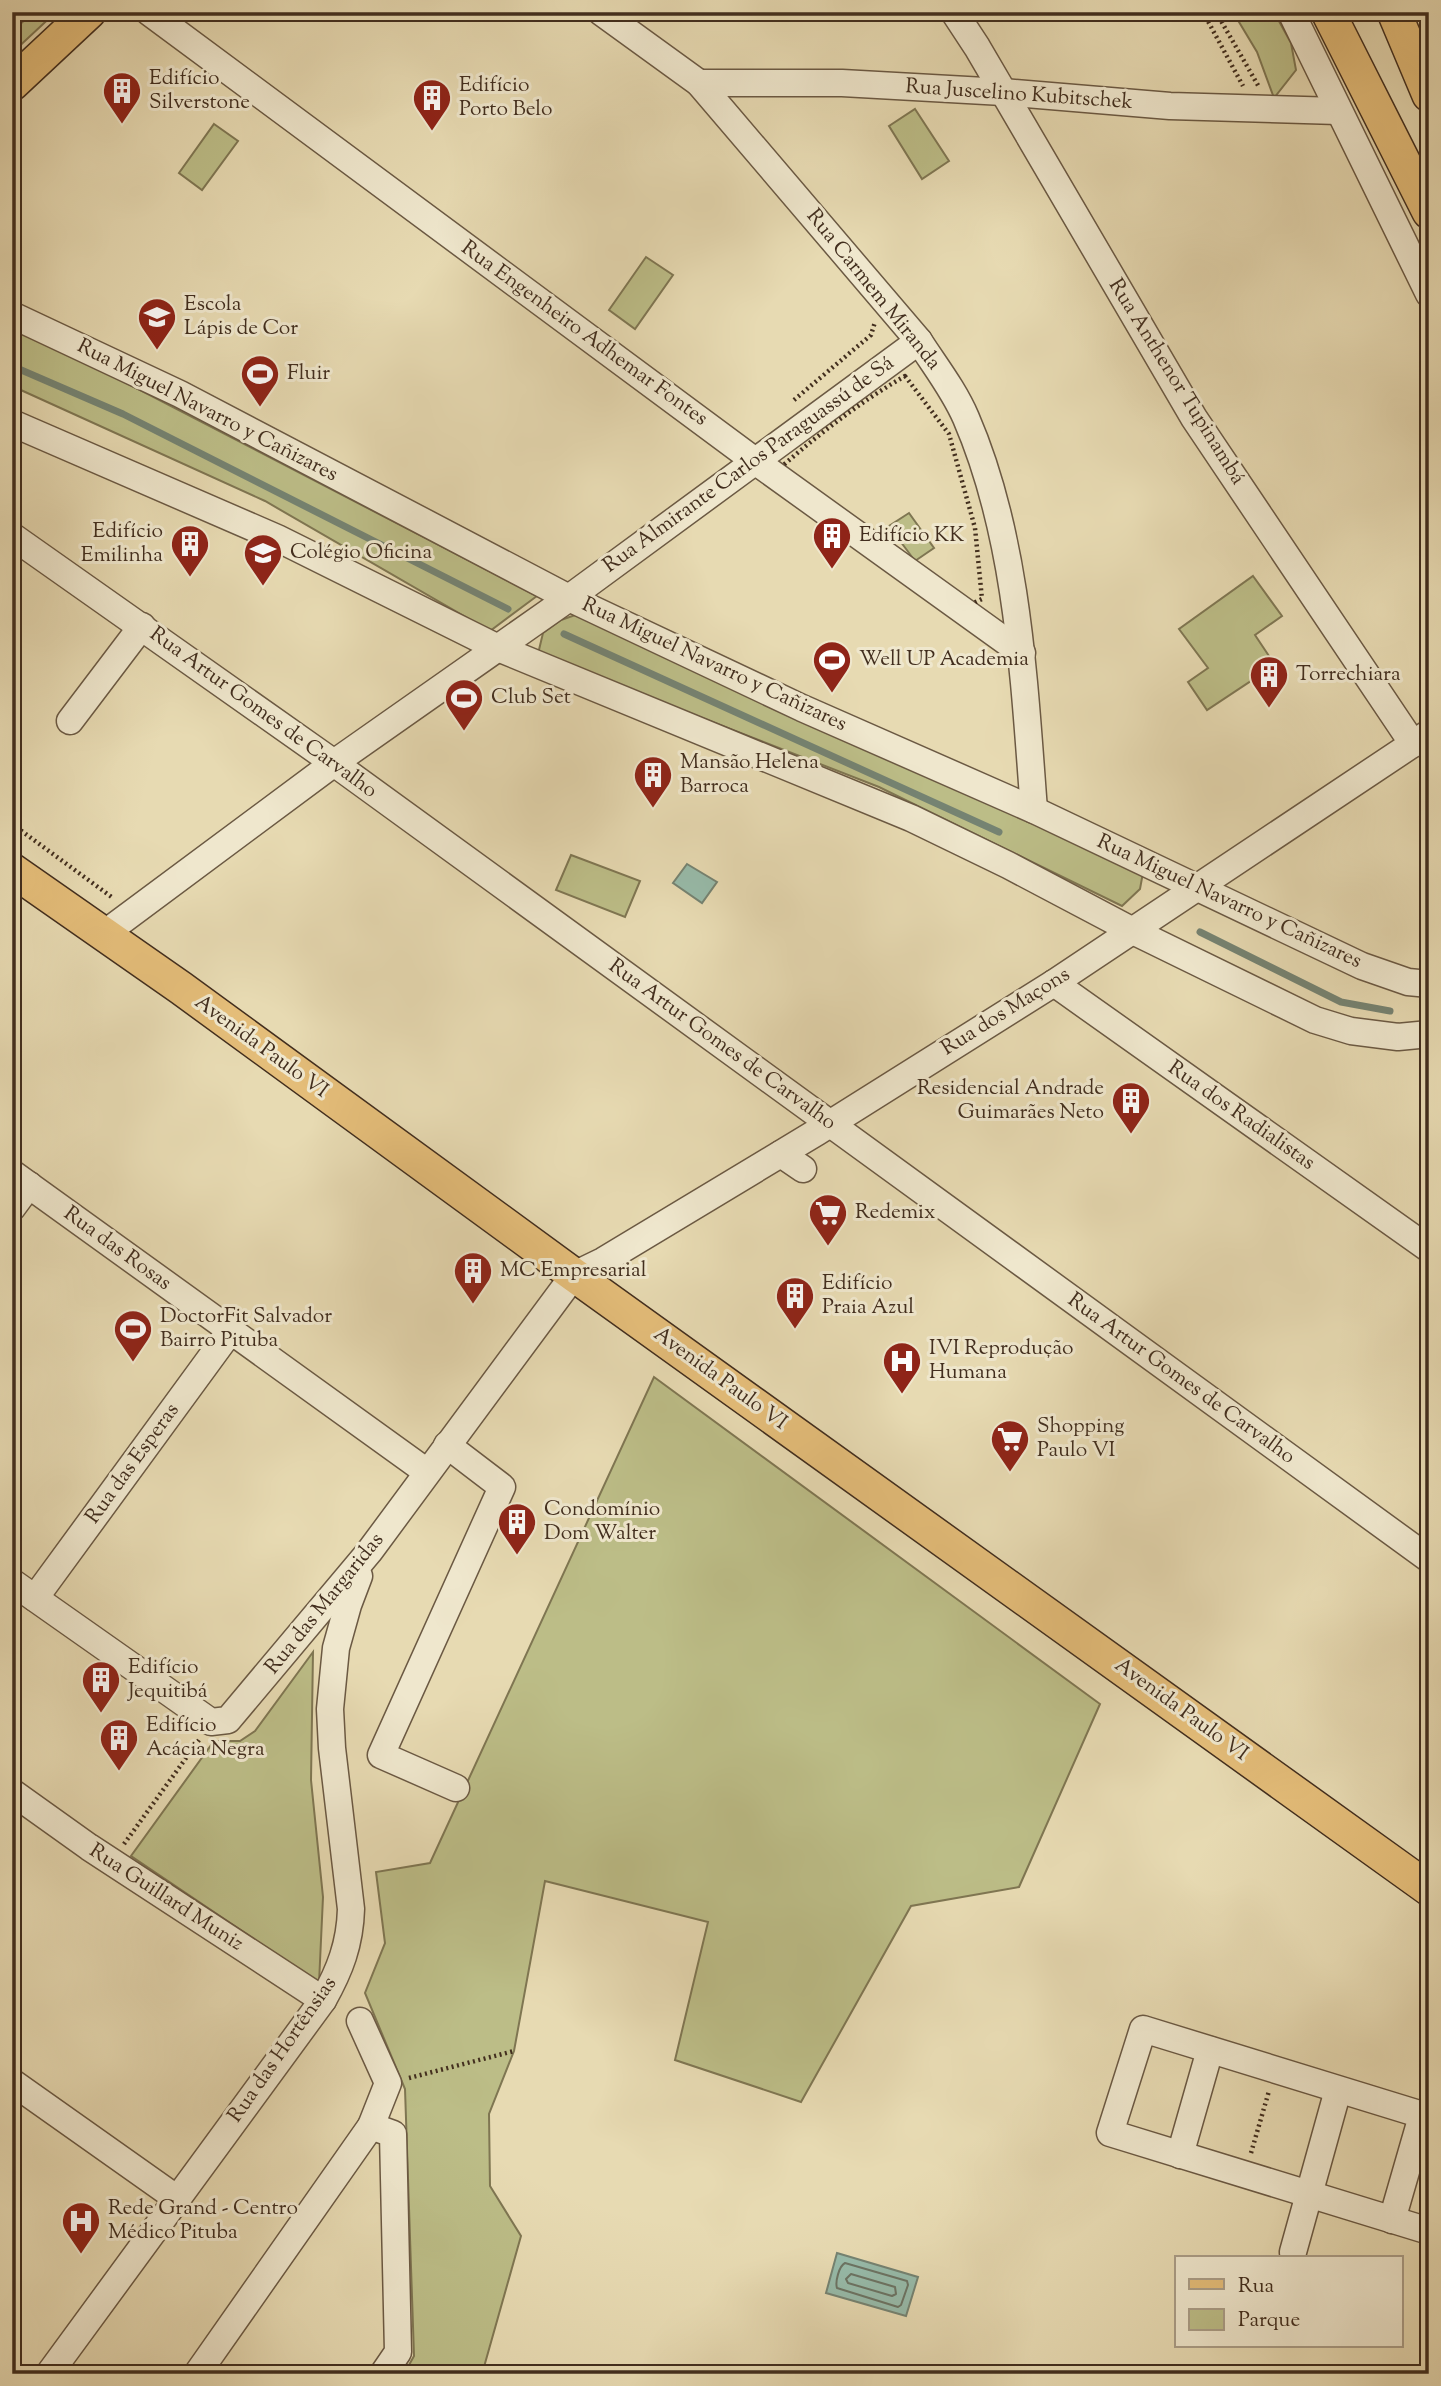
<svg xmlns="http://www.w3.org/2000/svg" width="1441" height="2386" viewBox="0 0 1441 2386" font-family="'Sorts Mill Goudy',serif">
  <style>
    .green { fill: #bcbd87; stroke: #7f7652; stroke-width: 2 }
    .water { fill: #97bbaa; stroke: #758372; stroke-width: 2 }
    .lines { fill: none; stroke-linecap: round; stroke-linejoin: round }
    .shore { stroke: #6c7464; stroke-width: 2 }
    .stream { stroke: #758372; stroke-width: 7 }
    .minor-casing { stroke: #6b5943; stroke-width: 29 }
    .major-casing { stroke: #422e1e; stroke-width: 36 }
    .path { stroke: #422e1e; stroke-width: 4.5; stroke-dasharray: 2 3.5; stroke-linecap: butt }
    .minor { stroke: #efe7cd; stroke-width: 26 }
    .major { stroke: #e4bd79; stroke-width: 33 }
    .labels { text-anchor: middle; dominant-baseline: central; stroke-width: 6; stroke-linejoin: round; paint-order: stroke }
    .poi-label { font-size: 21px; fill: #422e1e; stroke: #efe7cd; text-anchor: start }
    .street-label { font-size: 21px; fill: #422e1e; stroke: #efe7cd }
  </style>
  <rect width="100%" height="100%" fill="#e7dab2"/>
  <filter id="stains"><feTurbulence type="fractalNoise" baseFrequency=".00286" numOctaves="4"/><feColorMatrix values="0 0 0 0 .2 0 0 0 0 .09 0 0 0 0 .02 0 0 0 .5 -.17"/></filter>
  <radialGradient id="worn" r=".72"><stop offset=".6" stop-color="#630" stop-opacity="0"/><stop offset="1" stop-color="#630" stop-opacity=".3"/></radialGradient>
  <g class="green">
    <polygon points="33,12 56,12 12,53 12,32"/>
    <polygon points="1233,12 1274,12 1291,43 1296,70 1274,98 1257,52"/>
    <polygon points="915,109 949,161 922,179 889,126"/>
    <polygon points="214,124 238,141 202,190 179,173"/>
    <polygon points="646,257 673,275 635,329 609,310"/>
    <polygon points="12,328 32,334 537,596 490,631 265,501 12,386"/>
    <polygon points="909,513 934,548 915,561 889,526"/>
    <polygon points="1253,576 1282,616 1255,635 1275,665 1207,710 1188,682 1208,668 1179,629"/>
    <polygon points="578,614 1144,867 1140,889 1122,906 879,787 538,654 543,633 561,620"/>
    <polygon points="571,855 640,881 625,917 556,890"/>
    <polygon points="654,1377 1100,1704 1019,1887 911,1906 801,2102 675,2060 708,1922 545,1881 514,2051 489,2114 490,2186 521,2236 482,2374 404,2374 414,2356 405,2089 365,1993 385,1943 376,1872 430,1863"/>
    <polygon points="313,1652 311,1780 323,1897 319,1983 131,1856 214,1741 240,1741 255,1731"/>
  </g>
  <g class="water">
    <polygon points="687,864 717,882 702,903 673,883"/>
    <polygon points="837,2253 918,2277 906,2316 826,2293"/>
  </g>
  <g class="lines">
    <g class="shore">
      <path d="M845,2263L907,2281L908,2285L901,2305L898,2307L837,2288C835,2282 839,2266 845,2263Z"/>
      <polygon points="851,2274 895,2287 896,2294 892,2296 848,2283 846,2279"/>
    </g>
    <g class="stream">
      <polyline points="12,366 123,414 508,609"/>
      <polyline points="564,634 999,832"/>
      <polyline points="1200,932 1341,1002 1390,1011"/>
    </g>
    <g class="minor-casing">
      <g id="minor">
        <polyline points="149,12 755,461 1022,653"/>
        <path d="M601,12L699,83L919,341C935,366 954,390 966,418C1018,538 1024,680 1034,810"/>
        <polyline points="954,12 977,47 1194,418 1413,744"/>
        <polyline points="1291,12 1429,294"/>
        <polyline points="699,83 842,83 1003,92 1170,106 1338,111"/>
        <polyline points="12,315 180,394 569,598 802,708 1034,810 1362,966 1408,982 1429,984"/>
        <polyline points="12,423 277,538 498,648 911,818 1008,865 1133,931 1315,1020 1351,1031 1398,1037 1429,1034"/>
        <polyline points="12,536 334,763 1429,1559"/>
        <polyline points="70,721 142,626"/>
        <polyline points="104,934 334,763 569,598 919,341"/>
        <polyline points="1054,983 1429,1249"/>
        <polyline points="781,1154 803,1169"/>
        <polyline points="12,1173 427,1472"/>
        <polyline points="12,1208 29,1185"/>
        <polyline points="447,1445 502,1487 381,1755 456,1788"/>
        <polyline points="12,1582 211,1722 228,1720 369,1552 574,1275 603,1261 817,1132 1054,983 1429,733"/>
        <polyline points="35,1598 231,1330"/>
        <polyline points="12,1792 89,1847 323,2000"/>
        <polyline points="12,2082 176,2198"/>
        <polyline points="1429,2117 1143,2029 1110,2133 1429,2231"/>
        <polyline points="371,2126 393,2134 398,2352 383,2374"/>
        <polyline points="1180,2155 1210,2050"/>
        <polyline points="1392,2220 1422,2116"/>
        <polyline points="1293,2252 1338,2090"/>
        <path d="M49,2374L323,2000C340,1970 350,1944 351,1909L332,1748L330,1709L336,1648L348,1605L359,1576"/>
        <polyline points="197,2374 371,2126 388,2083 360,2021"/>
      </g>
    </g>
    <g class="major-casing">
      <g id="major">
        <polyline points="1328,12 1429,212"/>
        <polyline points="1394,12 1429,95"/>
        <polyline points="12,84 89,12"/>
        <polyline points="12,870 181,988 574,1275 1429,1889"/>
      </g>
    </g>
    <g class="path">
      <polyline points="1203,12 1243,86"/>
      <polyline points="1216,12 1259,87"/>
      <polyline points="12,23 24,12"/>
      <path d="M905,376L949,434L975,528L982,599L969,605L780,468C819,434 860,402 905,376Z"/>
      <polyline points="794,400 871,335 875,322"/>
      <polyline points="12,824 113,898"/>
      <polyline points="124,1844 199,1740"/>
      <polyline points="409,2078 514,2051"/>
      <polyline points="1251,2153 1269,2091"/>
    </g>
    <use href="#minor" class="minor"/>
    <use href="#major" class="major"/>
  </g>
  <defs>
    <g id="building-pin" transform="scale(2.0125)"><path d="M0 17L-7.5 6A9.5 9.5 0 1 1 7.5 6Z" fill="#8f2418" stroke="#efe7cd"/><path d="M-4-6H4V6H1V3H-1V6H-4ZM-2.5-4.3h1.7v1.8h-1.7ZM.8-4.3h1.7v1.8H.8ZM-2.5-1h1.7V.8h-1.7ZM.8-1h1.7V.8H.8Z" fill="#fff"/></g>
    <g id="school-pin" transform="scale(2.0125)"><path d="M0 17L-7.5 6A9.5 9.5 0 1 1 7.5 6Z" fill="#8f2418" stroke="#efe7cd"/><path d="M0-5L7-2L0 1L-7-2ZM-4 1L0 2.5L4 1V4Q0 6-4 4Z" fill="#fff"/></g>
    <g id="stadium-pin" transform="scale(2.0125)"><path d="M0 17L-7.5 6A9.5 9.5 0 1 1 7.5 6Z" fill="#8f2418" stroke="#efe7cd"/><path d="M0-5a6.5 5 0 1 0 0 10a6.5 5 0 1 0 0-10ZM-3.5-1.8h7v3.6h-7Z" fill="#fff"/></g>
    <g id="supermarket-pin" transform="scale(2.0125)"><path d="M0 17L-7.5 6A9.5 9.5 0 1 1 7.5 6Z" fill="#8f2418" stroke="#efe7cd"/><path d="M-6-5.5h2.5l.6 2H6L4.5 2H-2.5L-4.4-4H-6ZM-1.5 3.2a1.3 1.3 0 1 0 .1 0ZM3 3.2a1.3 1.3 0 1 0 .1 0Z" fill="#fff"/></g>
    <g id="hospital-pin" transform="scale(2.0125)"><path d="M0 17L-7.5 6A9.5 9.5 0 1 1 7.5 6Z" fill="#8f2418" stroke="#efe7cd"/><path d="M-5-5h3v3.5h4V-5h3V5h-3V1.5h-4V5h-3Z" fill="#fff"/></g>
  </defs>
  <g fill-rule="evenodd">
    <use href="#building-pin" x="122" y="91"/>
    <use href="#building-pin" x="432" y="98"/>
    <use href="#school-pin" x="157" y="317"/>
    <use href="#stadium-pin" x="260" y="374"/>
    <use href="#building-pin" x="832" y="536"/>
    <use href="#building-pin" x="190" y="544"/>
    <use href="#school-pin" x="263" y="553"/>
    <use href="#stadium-pin" x="832" y="660"/>
    <use href="#building-pin" x="1269" y="675"/>
    <use href="#stadium-pin" x="464" y="698"/>
    <use href="#building-pin" x="653" y="775"/>
    <use href="#building-pin" x="1131" y="1101"/>
    <use href="#supermarket-pin" x="828" y="1213"/>
    <use href="#building-pin" x="473" y="1271"/>
    <use href="#building-pin" x="795" y="1296"/>
    <use href="#stadium-pin" x="133" y="1329"/>
    <use href="#hospital-pin" x="902" y="1361"/>
    <use href="#supermarket-pin" x="1010" y="1439"/>
    <use href="#building-pin" x="517" y="1522"/>
    <use href="#building-pin" x="101" y="1680"/>
    <use href="#building-pin" x="119" y="1738"/>
    <use href="#hospital-pin" x="81" y="2221"/>
  </g>
  <g class="labels">
    <g class="poi-label">
      <text x="149" y="79">Edifício<tspan x="149" dy="24">Silverstone</tspan></text>
      <text x="459" y="86">Edifício<tspan x="459" dy="24">Porto Belo</tspan></text>
      <text x="184" y="305">Escola<tspan x="184" dy="24">Lápis de Cor</tspan></text>
      <text x="287" y="374">Fluir</text>
      <text x="163" y="532" text-anchor="end">Edifício<tspan x="163" dy="24">Emilinha</tspan></text>
      <text x="859" y="536">Edifício KK</text>
      <text x="290" y="553">Colégio Oficina</text>
      <text x="859" y="660">Well UP Academia</text>
      <text x="1296" y="675">Torrechiara</text>
      <text x="491" y="698">Club Set</text>
      <text x="680" y="763">Mansão Helena<tspan x="680" dy="24">Barroca</tspan></text>
      <text x="1104" y="1089" text-anchor="end">Residencial Andrade<tspan x="1104" dy="24">Guimarães Neto</tspan></text>
      <text x="855" y="1213">Redemix</text>
      <text x="500" y="1271">MC Empresarial</text>
      <text x="822" y="1284">Edifício<tspan x="822" dy="24">Praia Azul</tspan></text>
      <text x="160" y="1317">DoctorFit Salvador<tspan x="160" dy="24">Bairro Pituba</tspan></text>
      <text x="929" y="1349">IVI Reprodução<tspan x="929" dy="24">Humana</tspan></text>
      <text x="1037" y="1427">Shopping<tspan x="1037" dy="24">Paulo VI</tspan></text>
      <text x="544" y="1510">Condomínio<tspan x="544" dy="24">Dom Walter</tspan></text>
      <text x="128" y="1668">Edifício<tspan x="128" dy="24">Jequitibá</tspan></text>
      <text x="146" y="1726">Edifício<tspan x="146" dy="24">Acácia Negra</tspan></text>
      <text x="108" y="2209">Rede Grand - Centro<tspan x="108" dy="24">Médico Pituba</tspan></text>
    </g>
    <g class="street-label">
      <text transform="translate(1019 95) rotate(4)">Rua Juscelino Kubitschek</text>
      <text transform="translate(873 290) rotate(51)">Rua Carmem Miranda</text>
      <text transform="translate(584 334) rotate(36)">Rua Engenheiro Adhemar Fontes</text>
      <text transform="translate(1176 382) rotate(58)">Rua Anthenor Tupinambá</text>
      <text transform="translate(207 411) rotate(27)">Rua Miguel Navarro y Cañizares</text>
      <text transform="translate(749 465) rotate(-36)">Rua Almirante Carlos Paraguassú de Sá</text>
      <text transform="translate(714 665) rotate(25)">Rua Miguel Navarro y Cañizares</text>
      <text transform="translate(263 713) rotate(36)">Rua Artur Gomes de Carvalho</text>
      <text transform="translate(1229 902) rotate(25)">Rua Miguel Navarro y Cañizares</text>
      <text transform="translate(1006 1012) rotate(-32)">Rua dos Maçons</text>
      <text transform="translate(722 1045) rotate(36)">Rua Artur Gomes de Carvalho</text>
      <text transform="translate(261 1047) rotate(36)">Avenida Paulo VI</text>
      <text transform="translate(1241 1116) rotate(35)">Rua dos Radialistas</text>
      <text transform="translate(117 1249) rotate(36)">Rua das Rosas</text>
      <text transform="translate(720 1379) rotate(36)">Avenida Paulo VI</text>
      <text transform="translate(1181 1379) rotate(36)">Rua Artur Gomes de Carvalho</text>
      <text transform="translate(133 1464) rotate(-54)">Rua das Esperas</text>
      <text transform="translate(325 1604) rotate(-51)">Rua das Margaridas</text>
      <text transform="translate(1181 1710) rotate(36)">Avenida Paulo VI</text>
      <text transform="translate(166 1898) rotate(33)">Rua Guillard Muniz</text>
      <text transform="translate(283 2050) rotate(-55)">Rua das Hortênsias</text>
    </g>
  </g>
  <rect width="1441" height="2386" fill="none" stroke="#e7dab2" stroke-width="42"/>
  <rect x="14" y="14" width="1413" height="2358" fill="none" stroke="#422e1e" stroke-width="3.5"/>
  <rect x="21" y="21" width="1399" height="2344" fill="none" stroke="#422e1e" stroke-width="2"/>
  <rect x="1175" y="2256" width="228" height="91" fill="#efe7cd" stroke="#aa9d87" stroke-width="2"/>
  <rect x="1189" y="2279" width="35" height="10" fill="#e4bd79" stroke="#aa9d87" stroke-width="2"/>
  <text x="1238" y="2292" font-size="21" fill="#422e1e">Rua</text>
  <rect x="1189" y="2309" width="35" height="21" fill="#bcbd87" stroke="#aa9d87" stroke-width="2"/>
  <text x="1238" y="2326" font-size="21" fill="#422e1e">Parque</text>
  <rect width="100%" height="100%" filter="url(#stains)"/>
  <rect width="100%" height="100%" fill="url(#worn)"/>
</svg>
